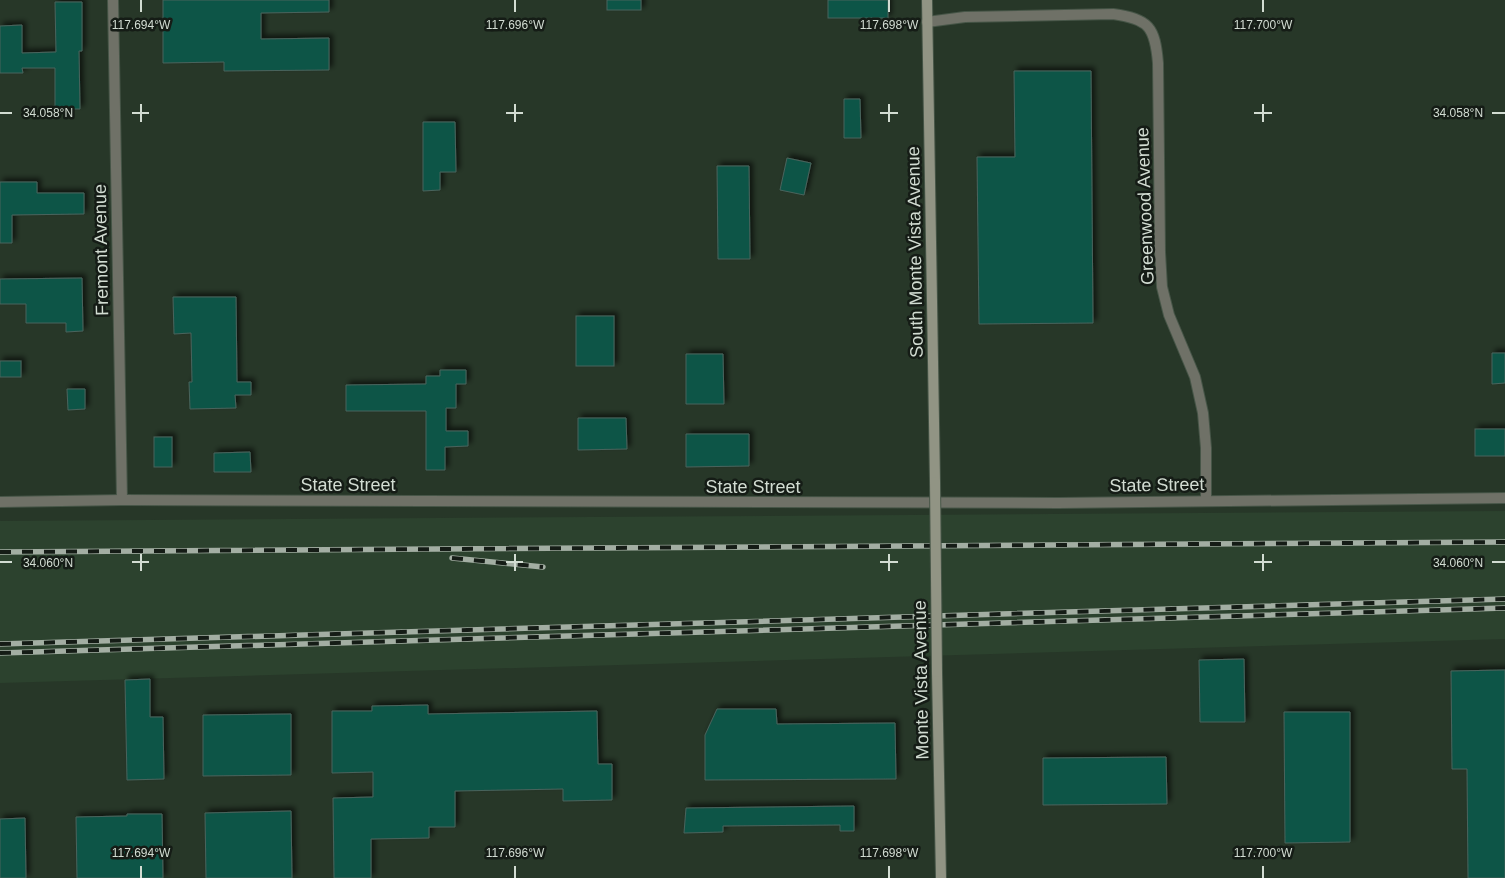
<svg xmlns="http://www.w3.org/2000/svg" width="1505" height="878" viewBox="0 0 1505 878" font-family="Arial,sans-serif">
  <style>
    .built { fill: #2c422e }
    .building { fill: #105447; stroke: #49645d; filter: url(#shadow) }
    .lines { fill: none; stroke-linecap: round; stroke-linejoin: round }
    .minor-casing { stroke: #465547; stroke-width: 12 }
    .tertiary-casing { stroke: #465547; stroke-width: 12 }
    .secondary-casing { stroke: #465547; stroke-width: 12 }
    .minor { stroke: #6f7167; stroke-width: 10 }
    .tertiary { stroke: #6f7167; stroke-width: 10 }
    .secondary { stroke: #919484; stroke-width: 10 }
    .rail-casing { stroke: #a3aea3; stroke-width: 5.5 }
    .rail { stroke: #151c16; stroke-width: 4; stroke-dasharray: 11; stroke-linecap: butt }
    .secondary-bridge-casing { stroke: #465547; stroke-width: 12; stroke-linecap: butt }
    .secondary-bridge { stroke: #919484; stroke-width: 10 }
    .ticks { fill: none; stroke: #d2dcd2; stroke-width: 2 }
    .labels { text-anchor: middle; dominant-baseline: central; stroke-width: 5; stroke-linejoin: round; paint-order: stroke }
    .street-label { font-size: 18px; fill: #d2dcd2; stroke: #151c16 }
    .ticks-label { font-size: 12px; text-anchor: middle; fill: #d2dcd2; stroke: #151c16; stroke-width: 5; stroke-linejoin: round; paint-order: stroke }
  </style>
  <defs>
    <filter id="shadow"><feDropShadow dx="3.5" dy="-3.5" stdDeviation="2.5" flood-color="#0009"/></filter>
  </defs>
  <rect width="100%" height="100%" fill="#273728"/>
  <polygon class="built" points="1505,511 1505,639 0,683 0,521"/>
  <g class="building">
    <polygon points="163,0 329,0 329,12 261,13 261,39 329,38 329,70 224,71 224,62 163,63"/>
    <rect x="607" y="0" width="34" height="10"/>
    <rect x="828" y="0" width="60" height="18"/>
    <polygon points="55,2 82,2 82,51 79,51 80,109 55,109 55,68 22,68 23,73 0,73 0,26 22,25 22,53 56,52"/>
    <polygon points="1014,71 1091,71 1093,323 979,324 977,157 1015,157"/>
    <polygon points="844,99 860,99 861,138 844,138"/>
    <polygon points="423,122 455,122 456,172 440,172 440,190 423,191"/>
    <polygon points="787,158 811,163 804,195 780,190"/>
    <polygon points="717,166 749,166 750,259 718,259"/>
    <polygon points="0,182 37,182 37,193 84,193 84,214 12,215 12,243 0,243"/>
    <polygon points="82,278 83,331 66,332 66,323 26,323 26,304 0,304 0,279"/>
    <polygon points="173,297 236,297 237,382 251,382 251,395 235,395 236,408 190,409 189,382 192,382 191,333 174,334"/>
    <rect x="576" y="316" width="38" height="50"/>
    <polygon points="1492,353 1505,353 1505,383 1492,384"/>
    <polygon points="686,354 723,354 724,404 686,404"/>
    <rect x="0" y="361" width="21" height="16"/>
    <polygon points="440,370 466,370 466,384 456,384 456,408 446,408 446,431 468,431 468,446 445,447 445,470 426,470 426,411 346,411 346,385 426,384 426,376 440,376"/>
    <polygon points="67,389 85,389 85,409 68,410"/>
    <polygon points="578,418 626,418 627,449 578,450"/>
    <rect x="1475" y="429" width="30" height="27"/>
    <polygon points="686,434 749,434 749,466 686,467"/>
    <rect x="154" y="437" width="18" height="30"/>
    <polygon points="250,452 251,472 214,472 214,453"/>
    <polygon points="1244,659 1245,722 1200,722 1199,660"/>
    <polygon points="1505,670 1505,878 1468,878 1467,769 1452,769 1451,671"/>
    <polygon points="150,679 150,717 163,717 164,779 127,780 125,680"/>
    <polygon points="428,705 428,714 597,711 598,764 612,764 612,800 563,801 563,789 455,791 455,827 429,827 429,838 371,839 371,878 334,878 333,798 373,797 373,772 332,773 332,711 372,711 372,706"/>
    <polygon points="717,709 776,709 777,724 895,723 896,779 705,780 705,735"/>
    <polygon points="1284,712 1350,712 1350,842 1285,843"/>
    <polygon points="291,714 291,775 203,776 203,715"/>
    <polygon points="1166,757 1167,804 1043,805 1043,758"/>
    <polygon points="854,806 854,831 840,831 840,825 723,826 723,832 684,833 686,808"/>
    <polygon points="291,811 292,878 206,878 205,813"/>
    <polygon points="127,814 162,814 163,878 77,878 76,817 127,816"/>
    <polygon points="25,818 26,878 0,878 0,819"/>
  </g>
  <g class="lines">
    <g class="minor-casing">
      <g id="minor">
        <polyline points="113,0 122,500"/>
        <path d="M927,22L965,17L1113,14C1149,19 1155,27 1158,63L1160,252L1162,287L1169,315L1195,377L1203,413L1206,448V500"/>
      </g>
    </g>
    <g class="tertiary-casing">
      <polyline id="tertiary" points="0,502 122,500 1058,503 1505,498"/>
    </g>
    <g class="secondary-casing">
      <g id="secondary">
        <polyline points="927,0 935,482"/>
        <polyline points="937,672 941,878"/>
      </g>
    </g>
    <use href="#minor" class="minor"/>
    <use href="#tertiary" class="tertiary"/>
    <use href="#secondary" class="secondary"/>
    <g class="rail-casing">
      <g id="rail">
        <polyline points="0,552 1505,542"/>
        <polyline points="452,558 543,567"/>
        <polyline points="0,644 1505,599"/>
        <polyline points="0,653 1505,608"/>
      </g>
    </g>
    <use href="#rail" class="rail"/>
    <g class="secondary-bridge-casing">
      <polyline id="secondary-bridge" points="935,482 937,672"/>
    </g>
    <use href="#secondary-bridge" class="secondary-bridge"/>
  </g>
  <path class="ticks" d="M141,0V12M515,0V12M889,0V12M1263,0V12M141,104V122M515,104V122M889,104V122M1263,104V122M0,113H12M132,113H149M506,113H523M880,113H898M1254,113H1272M1492,113H1505M141,554V571M515,554V571M889,554V571M1263,554V571M0,562H12M132,562H149M506,562H523M880,562H898M1254,562H1272M1492,562H1505M141,866V878M515,866V878M889,866V878M1263,866V878"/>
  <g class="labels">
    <g class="street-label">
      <text transform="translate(1145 206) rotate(-92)">Greenwood Avenue</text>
      <text transform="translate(101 250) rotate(-91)">Fremont Avenue</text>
      <text transform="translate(915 252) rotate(-91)">South Monte Vista Avenue</text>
      <text x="348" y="485">State Street</text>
      <text transform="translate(1157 485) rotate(-1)">State Street</text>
      <text x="753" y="487">State Street</text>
      <text transform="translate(921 680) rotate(-91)">Monte Vista Avenue</text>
    </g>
  </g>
  <g class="ticks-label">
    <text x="141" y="29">117.694°W</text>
    <text x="515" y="29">117.696°W</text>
    <text x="889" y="29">117.698°W</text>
    <text x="1263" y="29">117.700°W</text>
    <text x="1458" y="117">34.058°N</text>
    <text x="48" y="117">34.058°N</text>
    <text x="1458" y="567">34.060°N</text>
    <text x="48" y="567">34.060°N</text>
    <text x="141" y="857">117.694°W</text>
    <text x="515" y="857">117.696°W</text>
    <text x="889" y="857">117.698°W</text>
    <text x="1263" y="857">117.700°W</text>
  </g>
</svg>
